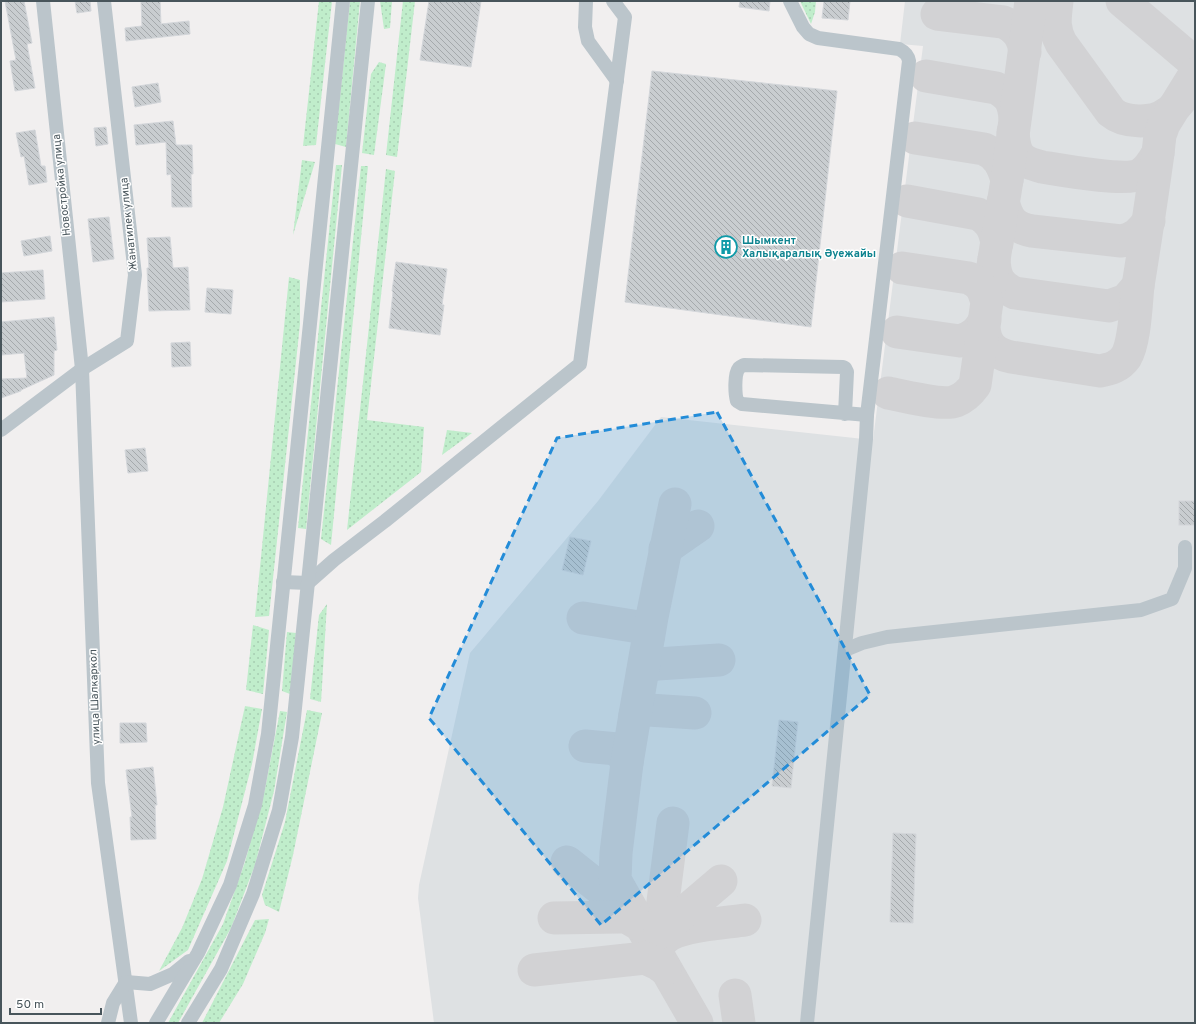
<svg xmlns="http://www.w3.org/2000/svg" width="1196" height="1024" viewBox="0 0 1196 1024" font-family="Overpass,sans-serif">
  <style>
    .airport { fill: #dee1e3 }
    .grass { fill: url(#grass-dots) }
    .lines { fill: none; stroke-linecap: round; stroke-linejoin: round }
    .taxiway { stroke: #d2d2d4; stroke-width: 33 }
    .building { fill: url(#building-back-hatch); stroke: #d3d6da }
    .minor { stroke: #bbc5cb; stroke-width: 14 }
    .marked { fill: #238cd8; fill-opacity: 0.2; stroke: #238cd8; stroke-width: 3; stroke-dasharray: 8 5; stroke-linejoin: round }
    .labels { text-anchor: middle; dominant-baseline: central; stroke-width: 3; stroke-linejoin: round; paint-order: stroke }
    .street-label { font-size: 11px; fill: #48555b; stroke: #fff }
    .culture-label { font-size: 11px; font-weight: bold; fill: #0d838f; stroke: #fff; text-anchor: start }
  </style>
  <defs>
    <pattern id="grass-dots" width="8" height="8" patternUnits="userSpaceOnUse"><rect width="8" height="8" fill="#c0edcb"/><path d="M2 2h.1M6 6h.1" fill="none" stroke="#a6cdb1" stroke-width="1.8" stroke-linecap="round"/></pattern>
    <pattern id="building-back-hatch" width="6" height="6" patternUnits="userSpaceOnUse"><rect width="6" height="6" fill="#c9cdd0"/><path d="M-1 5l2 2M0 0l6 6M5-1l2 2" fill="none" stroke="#a5a9ac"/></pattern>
  </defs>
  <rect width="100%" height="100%" fill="#f1efef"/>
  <polygon class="airport" points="905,1 1195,1 1195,1023 434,1023 418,898 419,885 470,653 598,501 661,417 873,440 923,46 900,44"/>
  <g class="grass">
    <polygon points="319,1 332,1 316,145 303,146"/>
    <polygon points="350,1 360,1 346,147 335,144"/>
    <polygon points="380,1 392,1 390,28 384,29"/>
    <polygon points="403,1 415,1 397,157 386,155"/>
    <polygon points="800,1 816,1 815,12 811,24"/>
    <polygon points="379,62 386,64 374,155 362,153 371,74"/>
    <polygon points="302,160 315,162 293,235"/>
    <polygon points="336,165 342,165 306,529 298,528"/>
    <polygon points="361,166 368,166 331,545 321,539"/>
    <polygon points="386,169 395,171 367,420 424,427 421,472 347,530"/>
    <polygon points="289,277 300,280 300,324 269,616 255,617"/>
    <polygon points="447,430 472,433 442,455"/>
    <polygon points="327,604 321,702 310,699 319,615"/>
    <polygon points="253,625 269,630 263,694 246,690"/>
    <polygon points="287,632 296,633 290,694 282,691"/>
    <polygon points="245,706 262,709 252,764 227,861 188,950 159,971 182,928 202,879 223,807"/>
    <polygon points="307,710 322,713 293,855 279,912 265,905 262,895 285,822"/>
    <polygon points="280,711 287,712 274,791 255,865 231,928 178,1023 168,1023 223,924 245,862 265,789"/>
    <polygon points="269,919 265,933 243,984 219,1023 202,1023 255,920"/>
  </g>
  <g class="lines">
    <g class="taxiway">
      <path d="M1057,1C1055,18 1053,28 1061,43L1111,112C1124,123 1152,124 1166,114C1171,111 1176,106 1180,101"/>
      <polyline points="1122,1 1195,63"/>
      <path d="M937,14L1003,22C1017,28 1023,37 1025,52"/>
      <path d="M926,76L996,88C1010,96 1013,101 1015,117"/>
      <path d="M1013,132C1015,156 1019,161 1042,167C1061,170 1127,182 1141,174C1149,169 1153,161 1158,153"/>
      <path d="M915,138L984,149C998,155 1003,166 1007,180"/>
      <path d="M907,201L978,214C991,222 994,228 997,243"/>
      <path d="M1003,202C1008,220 1013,227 1032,231L1121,241C1136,238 1140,232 1149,221"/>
      <path d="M994,259C995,277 998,285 1015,293L1109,306L1126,300L1138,286"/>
      <polyline points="987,302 1007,180 1031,1"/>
      <path d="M984,327C985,345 994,353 1011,357L1100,371C1110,369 1119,367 1126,357C1135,342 1136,304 1138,286C1145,242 1152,197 1158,153L1160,135L1164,124L1195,74"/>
      <path d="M897,332L960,341C973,337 978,332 985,320"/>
      <path d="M888,393C902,396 944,406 956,401C964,398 970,392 975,385L987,302C983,289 982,285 969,278L902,268"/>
      <polyline points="665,549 698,526"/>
      <polyline points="583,618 639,627 645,631 648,638"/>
      <polyline points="643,671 649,666 657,664 719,660"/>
      <polyline points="635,715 640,711 649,710 695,713"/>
      <polyline points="585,746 617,749 622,754 627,763"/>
      <path d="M673,823L659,933L656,952C658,948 661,942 664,939C678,925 726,923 745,920"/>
      <polyline points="567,862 636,917 697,1023"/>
      <polyline points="636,917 615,880 616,853 627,763 635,715 652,617 675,504"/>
      <polyline points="554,918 620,917 626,917 640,925"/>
      <polyline points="660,933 721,881"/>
      <polyline points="534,970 645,958 658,964 665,969"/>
      <polyline points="735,995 739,1023"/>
    </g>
  </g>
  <g class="building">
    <polygon points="5,1 24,1 32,43 27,44 35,88 15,91 10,61 16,60"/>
    <polygon points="75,1 90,1 91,11 77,13"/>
    <polygon points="141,1 160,1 161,24 189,21 190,34 126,41 125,28 142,26"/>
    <polygon points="429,1 481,1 471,67 420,60"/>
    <polygon points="740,1 770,1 769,11 739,7"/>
    <polygon points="824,1 850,1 848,20 822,18"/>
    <polygon points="652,71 837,91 811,327 625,302"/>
    <polygon points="158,83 161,102 135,107 132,87"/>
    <polygon points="173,121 176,145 192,145 193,174 191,174 192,207 172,207 171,174 167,175 166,142 136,145 134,125"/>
    <polygon points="106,127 108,144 96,146 94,128"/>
    <polygon points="35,130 41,166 45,166 47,182 29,185 24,156 21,157 16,133"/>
    <polygon points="109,217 114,259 93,262 88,219"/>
    <polygon points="50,236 52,251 24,256 21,241"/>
    <polygon points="170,237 173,268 188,267 190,310 149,311 147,268 149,268 147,238"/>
    <polygon points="396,262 447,269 442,305 444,305 440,335 389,328 393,292 392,291"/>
    <polygon points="43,270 45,299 1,302 1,273"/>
    <polygon points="207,288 233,290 231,314 205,312"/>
    <polygon points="54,317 57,350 54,351 54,375 21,390 21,391 1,398 1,379 27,378 24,353 1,355 1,322"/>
    <polygon points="190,342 191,366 172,367 171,343"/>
    <polygon points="145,448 148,471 128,473 125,450"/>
    <rect x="1179" y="501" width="16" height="24"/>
    <polygon points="570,537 591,541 583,575 562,570"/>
    <polygon points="779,720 798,722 791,788 772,786"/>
    <polygon points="120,723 146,723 147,742 120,743"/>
    <polygon points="153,767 157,805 155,805 156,839 131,840 130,817 132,817 126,770"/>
    <polygon points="893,833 916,834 913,923 890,922"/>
  </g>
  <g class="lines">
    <g class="minor">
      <polyline points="43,1 82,369 98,783 131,1023"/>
      <polyline points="586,1 585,27 588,41 617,81"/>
      <path d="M790,1L803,27L809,34L818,38L899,49C905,52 908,55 909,61L867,415L866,439L807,1023"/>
      <path d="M845,414L847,372L845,368L843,367L744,365C742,366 741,366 739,368C734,374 735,394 737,401L742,404L867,415"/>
      <polyline points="1,430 82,369 127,341 135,275 104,1"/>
      <polyline points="283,582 308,583 334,560 385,521 580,364 625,17 613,1"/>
      <polyline points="845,650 862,643 887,637 1141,610 1172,599 1185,568 1185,547"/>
      <polyline points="108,1023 113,1003 126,982 150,984 173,974 189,961"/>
      <polyline points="156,1023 198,953 230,885 255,805 268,734 343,1"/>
      <polyline points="188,1023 221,969 253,894 279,810 292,737 368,1"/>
    </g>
  </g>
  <path class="marked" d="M717,412L870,695L601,925L429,718L557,438Z"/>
  <defs>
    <g id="building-ring" transform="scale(1.15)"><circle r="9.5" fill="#fff" stroke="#0f9aa8" stroke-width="1.5"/><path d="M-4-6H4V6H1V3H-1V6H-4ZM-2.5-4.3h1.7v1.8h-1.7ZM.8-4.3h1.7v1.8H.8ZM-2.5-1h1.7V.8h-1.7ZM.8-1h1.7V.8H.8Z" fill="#0f9aa8"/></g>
  </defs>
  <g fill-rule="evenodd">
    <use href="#building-ring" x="726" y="247"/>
  </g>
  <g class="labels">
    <g class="street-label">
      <text transform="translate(62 185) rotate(-96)">Новостройка улица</text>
      <text transform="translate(129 224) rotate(-96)">Жанатилек улица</text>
      <text transform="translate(95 697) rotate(-92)">улица Шалкаркол</text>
    </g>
    <g class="culture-label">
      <text x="742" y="241">Шымкент<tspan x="742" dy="13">Халықаралық Әуежайы</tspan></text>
    </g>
  </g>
  <rect width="1196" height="1024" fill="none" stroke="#48555b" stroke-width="4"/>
  <path d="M10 1008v6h91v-6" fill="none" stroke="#48555b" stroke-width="2"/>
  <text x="16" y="1008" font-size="12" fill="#48555b" stroke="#ffffff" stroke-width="3" paint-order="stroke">50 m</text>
</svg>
